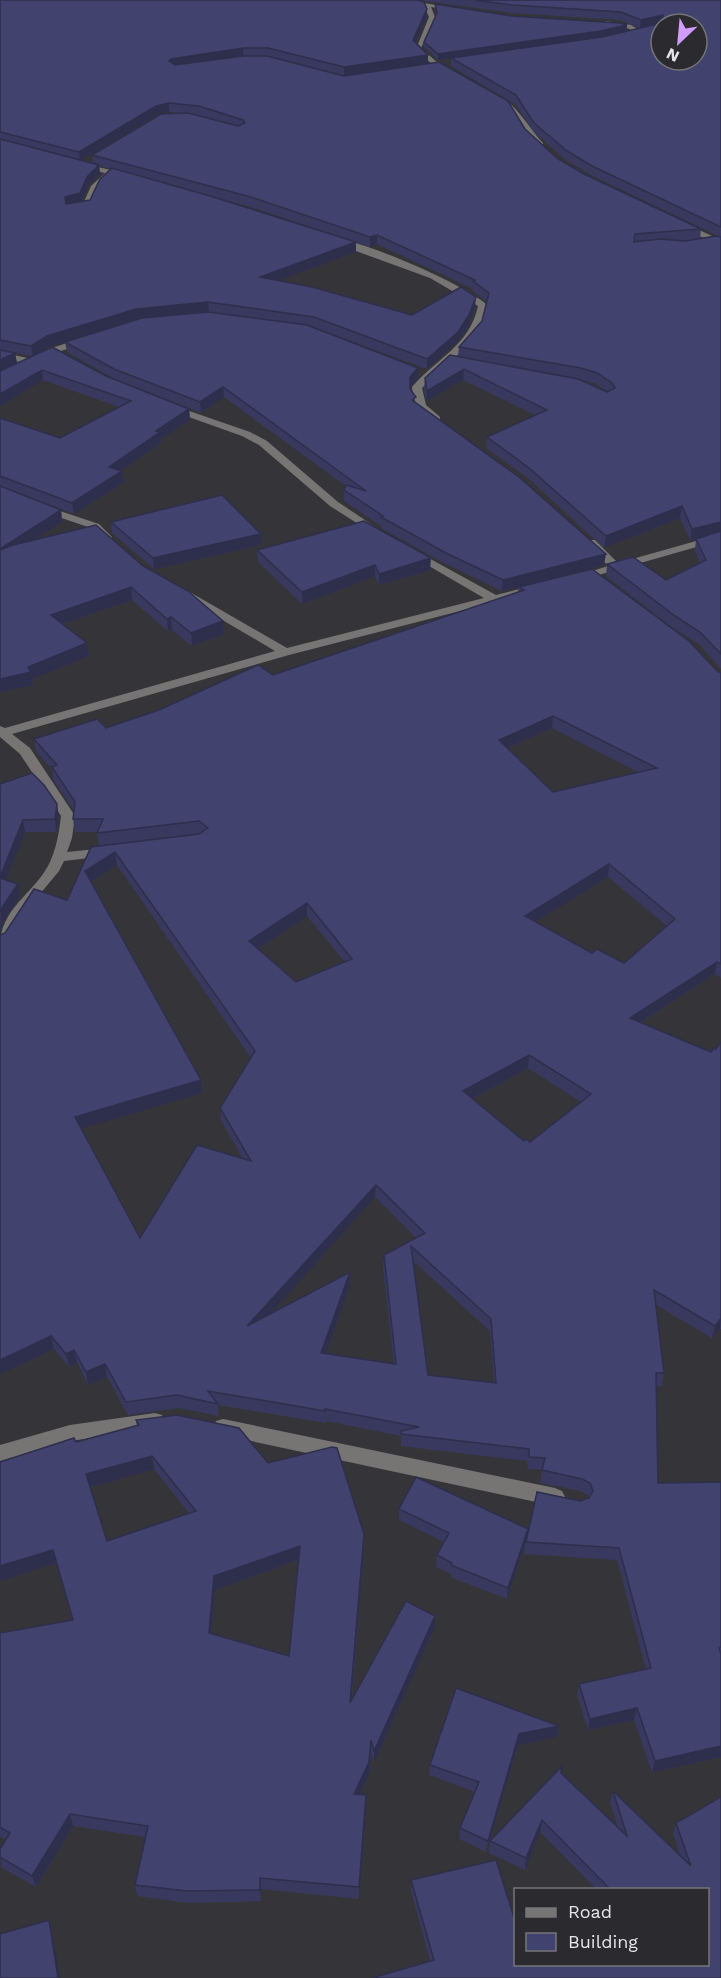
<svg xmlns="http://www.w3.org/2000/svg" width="721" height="1978" viewBox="0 0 721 1978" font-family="'Work Sans',sans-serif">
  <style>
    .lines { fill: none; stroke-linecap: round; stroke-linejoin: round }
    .minor { fill: #777574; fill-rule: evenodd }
    .wall { fill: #39395f; fill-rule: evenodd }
    .shaded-wall { fill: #2e2e4d }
    .building { fill: #42426e; stroke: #2e2e4d; stroke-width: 1.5; fill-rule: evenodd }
  </style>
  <rect width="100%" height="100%" fill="#353539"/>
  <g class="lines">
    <g class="minor">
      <path d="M402,0L486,12L484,15L431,7L435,17L421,48L438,63L454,72V74C440,74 426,59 416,49L429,17L425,8Z"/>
      <polygon points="606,21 631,25 641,31 638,33 627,28 604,24"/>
      <path d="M492,95C511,94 530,130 543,143V147H537L513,114L492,97Z"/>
      <path d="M76,162L128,174L132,176L128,178L113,174C93,189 100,191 89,208L71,211V207L83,204L91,186L105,173L76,166Z"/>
      <polygon points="680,224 686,224 721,240 721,245 680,228"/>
      <path d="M334,239C359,238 468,286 487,305C479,344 448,362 422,388L426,405L440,417V421C423,423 413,402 412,387C436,359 470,345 478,306L430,278L334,243Z"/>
      <polygon points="85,337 88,338 88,342 55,353 34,365 0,358 0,352 37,360 49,349"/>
      <polygon points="172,405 250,432 267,441 338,502 383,532 378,535 374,534 330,506 259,445 242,436 169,410 167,408"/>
      <polygon points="42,505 99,524 112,537 111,539 103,539 91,528 38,510 38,506"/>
      <polygon points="721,534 721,540 581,580 577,581 571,578 608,566 587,544 587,540 595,540 618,563"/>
      <path d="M414,550L496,595L527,587L533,590L499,601L289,655L12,734L30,748L75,816L72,838L67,852L106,848L113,852L106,856L64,861L59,871L30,906L5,944L0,946C0,909 32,895 48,866C56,851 59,833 61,816L20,754L0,737V726L5,728L275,651L180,595V591H188L287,648L484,598L410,555L408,553Z"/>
      <polygon points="155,1413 162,1415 164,1421 162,1427 155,1429 70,1441 0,1461 0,1445 70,1425"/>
      <polygon points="223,1419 555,1488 562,1491 565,1497 562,1503 555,1506 223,1435 216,1433 213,1427 216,1421"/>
    </g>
  </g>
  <g class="wall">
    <path d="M0,0L427,17L415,43L344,76L269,56H243L525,129L558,159L584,174L701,229L700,238L718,236L591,175L566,160L534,132L515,104L451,66V58L602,37L662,23L640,28L620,20L511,13L418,0H721V669L699,644L673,628L606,576L607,564L666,580L700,563L695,550L696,539L690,540L680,518L604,548L529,479L486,448L487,437L535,415L463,380L426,401L424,389L425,378L458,356L459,347L482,321L487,302L473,291V289L377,244L370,247L356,242V252L278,280L412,315L475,307L469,326L457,342L427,369L310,326L418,378L410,387L415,402L604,565L502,591L446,564L381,528V526L344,501V490L346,486L224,397L201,413L115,379L67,352L65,342L141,319H137L48,347L37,354L106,376L189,409L190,420L161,439V443L121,470L122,471L124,482L74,514L15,492L61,510L62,522L34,540L143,566L223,621L224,634L192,646L172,630L168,631L132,600L62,624L87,643L89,656L32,679L33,685L0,692V418L60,438L119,407L43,380L0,406ZM169,112L180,113H162ZM160,114L92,155L93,163L80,160L156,115ZM99,166L111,169L90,200L82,201L88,186L100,174ZM211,196L251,207L346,239ZM209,312L256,319L155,317ZM15,353L32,356L17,363ZM564,376L580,379L596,384L608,392Z"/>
    <polygon points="435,4 511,16 627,25 626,31 601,37 438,60 424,47 424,42 436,15 435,10"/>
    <polygon points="111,522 261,534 261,545 154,569 112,533"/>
    <polygon points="257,550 430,570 379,585 375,576 302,604 258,562"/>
    <path d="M519,587L721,673V978L715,974L641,1022L711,1052L716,1049L721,1042V1329H720L712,1338L656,1305L664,1373L662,1386H656L658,1483L721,1482V1757L652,1772L634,1720L588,1730L577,1695L579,1684L646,1669L617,1560L524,1554L526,1541L507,1599L450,1577L451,1574L436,1567L437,1555L444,1542L399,1520V1509L528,1529L526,1540L580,1501L589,1498L588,1495L580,1491L540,1483L542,1470L528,1469L527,1461L401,1446V1436L326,1421V1423L218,1405L219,1416L179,1408L128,1415L107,1377L88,1385L77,1362L69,1367L54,1349L0,1374V784L59,817L56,832H25L6,880L20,897L3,921L0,935L67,900L99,846L97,833L98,832H75L73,819L74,811L53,779L52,769L36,751L34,739L106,728L273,675L518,592ZM552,728L638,772L553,792L508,748ZM117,865L251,1058L220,1108L221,1120L243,1159L140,1238L81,1128L202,1093L201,1080L91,881ZM608,877L667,926L624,963L592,953L535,922ZM307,916L345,962L296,982L258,949ZM528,1068L581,1102L530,1142L524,1141L472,1099ZM375,1197L416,1238L384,1255L383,1267L394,1364L326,1353L350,1285V1272L270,1314ZM413,1261L490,1331L494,1383L428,1375Z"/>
    <path d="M136,1420L268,1463L364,1534V1548L352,1701L434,1629L374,1763L371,1752L369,1774L360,1795L366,1807L359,1899L261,1889V1901L189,1903L137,1896L135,1885L145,1837L73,1826L36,1887L1,1867L0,1849L6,1840L0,1836V1633L72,1620L56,1563L0,1581V1462L137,1426ZM154,1469L189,1513L107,1541L90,1487ZM298,1560L289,1656L211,1634L215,1590Z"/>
    <polygon points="559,1726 557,1737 518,1745 486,1852 459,1839 460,1828 475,1792 429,1775 430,1765"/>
    <polygon points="561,1773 618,1827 610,1803 613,1791 680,1855 673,1834 676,1823 721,1797 721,1978 430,1961 411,1891 411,1880 516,1965 708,1890 597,1890 540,1832 525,1870 489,1853 490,1841"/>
  </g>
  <g class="shaded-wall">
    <polygon points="427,9 427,17 413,48 413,40"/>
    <polygon points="663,15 662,23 640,28 641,20"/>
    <polygon points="627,25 626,31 601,37 438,60 438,54"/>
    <polygon points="243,48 243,56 172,67 169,61 171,59"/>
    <polygon points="428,55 428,63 344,76 344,67"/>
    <polygon points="169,103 169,112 156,115 80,161 79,152 156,106"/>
    <polygon points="99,165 100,174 88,186 81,202 66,207 65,197"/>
    <polygon points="377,235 377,244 370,247 370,237"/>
    <polygon points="356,242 356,252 260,287 260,277"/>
    <polygon points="476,297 475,307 469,326 457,342 427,369 427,359"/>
    <polygon points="208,302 209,312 137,319 48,347 33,357 31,346 47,336 136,309"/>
    <polygon points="15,353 17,364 0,372 0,360"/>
    <polygon points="418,368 418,378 410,387 410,377"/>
    <polygon points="464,369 463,380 426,401 427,391"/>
    <polygon points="42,370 43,380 0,406 0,394"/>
    <polygon points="223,387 224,397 201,413 200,402"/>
    <polygon points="189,409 190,420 161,439 161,443 110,478 109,467 156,431"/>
    <polygon points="122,471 124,482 74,514 72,503"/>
    <polygon points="682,506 680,518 604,548 606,536"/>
    <polygon points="61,510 62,522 0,562 0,549"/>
    <polygon points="721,522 721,533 690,540 692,529"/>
    <polygon points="261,534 261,545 154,569 153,558"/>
    <polygon points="606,554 604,565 502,591 503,580"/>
    <polygon points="431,558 430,570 379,585 379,574"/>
    <polygon points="375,565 375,576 302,604 302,592"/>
    <polygon points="131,587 132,600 53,627 51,615"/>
    <polygon points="171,617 172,630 168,631 167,619"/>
    <polygon points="223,621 224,634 192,646 191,633"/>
    <polygon points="87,643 89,656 32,679 33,685 0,692 0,679 28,667"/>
    <polygon points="553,716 552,728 498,752 499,740"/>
    <polygon points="57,804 59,817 56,832 55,819"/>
    <polygon points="23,820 25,832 2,891 0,877"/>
    <polygon points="115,852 117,865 87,884 85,871"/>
    <polygon points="609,864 608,877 524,929 525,916"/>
    <polygon points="18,884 20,897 3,921 0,936 1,909"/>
    <polygon points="307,903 307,916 250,954 249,941"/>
    <polygon points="717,962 715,974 628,1030 630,1018"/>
    <polygon points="529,1055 528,1068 462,1104 463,1091"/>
    <polygon points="201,1080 202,1093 77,1130 75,1117"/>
    <polygon points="376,1185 375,1197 248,1339 247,1326"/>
    <polygon points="350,1272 350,1285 322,1365 321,1353"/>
    <polygon points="721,1318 720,1329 712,1338 715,1326"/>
    <polygon points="51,1336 54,1349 0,1374 0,1360"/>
    <polygon points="74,1350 77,1362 69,1367 66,1354"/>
    <polygon points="105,1364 107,1377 88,1385 86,1372"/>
    <polygon points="152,1456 154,1469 88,1488 86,1474"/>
    <polygon points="528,1529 526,1540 507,1599 508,1588"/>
    <polygon points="364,1534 364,1548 350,1716 350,1703"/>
    <polygon points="300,1546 300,1559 215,1590 210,1646 209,1633 214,1576"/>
    <polygon points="53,1550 56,1563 0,1581 0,1566"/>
    <polygon points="435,1616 434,1629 374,1763 374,1751"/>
    <polygon points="637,1708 634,1720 588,1730 590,1719"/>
    <polygon points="559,1726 557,1737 518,1745 486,1852 488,1841 519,1734"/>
    <polygon points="371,1740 369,1774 355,1806 354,1794"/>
    <polygon points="721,1746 721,1757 652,1772 655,1761"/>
    <polygon points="366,1795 366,1807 359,1899 359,1887"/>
    <polygon points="70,1814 73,1826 36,1887 32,1876"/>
    <polygon points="542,1820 540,1832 525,1870 526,1858"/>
    <polygon points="260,1878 261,1889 261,1901 260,1890"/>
    <polygon points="49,1920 52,1931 60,1978 58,1978"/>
  </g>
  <g class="building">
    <polygon points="0,0 418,0 424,2 427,9 413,40 428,55 344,67 268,48 243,48 171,59 169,61 175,65 243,56 267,56 344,76 439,62 508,101 525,129 558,159 584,174 701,229 635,234 634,242 660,239 685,241 716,236 721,237 721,522 692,529 682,506 606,536 529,468 487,437 547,410 464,369 427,391 425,378 450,355 578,379 607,392 615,388 612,383 597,373 581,368 459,347 482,321 489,293 473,281 475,280 377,235 370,237 251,197 92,155 161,114 188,113 238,126 245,123 243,120 199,106 169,103 156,106 79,152 0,132"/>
    <path d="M475,0H721V227L592,166L567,151L534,123L516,95L451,58L602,37L662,23L663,15L641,20L621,12L512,5ZM661,24H697V60H661Z"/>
    <polygon points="435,4 511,16 620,23 627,25 601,31 438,54 424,42 437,13"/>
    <polygon points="0,139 99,165 87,177 80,193 65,197 66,204 90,200 100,179 112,168 210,196 356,242 260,277 312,287 412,315 461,287 476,297 469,315 458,332 427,359 314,317 208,302 136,309 47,336 31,346 0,340"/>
    <polygon points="208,312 307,325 418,368 410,377 410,389 416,397 412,400 519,477 606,554 503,580 446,553 381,517 383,516 344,490 346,485 366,491 223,387 200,402 114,369 65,342 142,318"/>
    <polygon points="52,347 106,376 189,409 156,431 160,432 109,467 122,471 72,503 0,476 0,418 60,438 131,401 42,370 0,394 0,371"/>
    <polygon points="0,350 15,353 0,360"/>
    <polygon points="0,486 61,510 0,549"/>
    <polygon points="222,495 261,534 153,558 111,522"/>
    <polygon points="364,521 431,558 379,574 375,565 302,592 257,550"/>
    <polygon points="96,525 143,566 188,591 223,621 191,633 171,617 167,619 131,587 51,615 87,643 28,667 31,672 0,679 0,550 13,545"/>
    <polygon points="721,531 721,654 700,632 675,616 607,564 633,557 666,580 706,560 696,539"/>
    <path d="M592,569L689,641L717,671L721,673V964L717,962L630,1018L711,1052L714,1048L716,1049L721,1042V1318L715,1326L654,1290L664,1373H656L658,1483L721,1482V1647L719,1648L721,1654V1746L655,1761L637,1708L590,1719L579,1684L651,1668L619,1548L526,1542L537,1492L580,1501L589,1498L593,1491L590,1483L582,1479L542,1470L545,1458L529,1457V1449L401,1434V1431L419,1427L325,1409V1411L208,1391L218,1404L177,1395L126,1402L105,1364L86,1372L74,1350L66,1354L51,1336L0,1360V935L5,933L34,889L67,900L91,847L199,834L208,828L199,821L97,833L103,819H73L75,802L52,767L57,765L34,739L97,719L106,728L159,710L258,665L273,675L524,590L519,587ZM553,716L657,768L553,792L499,740ZM115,852L255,1051L220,1108L251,1161L197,1145L140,1238L75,1117L201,1080L85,871ZM609,864L675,919L624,963L597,949L592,953L525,916ZM307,903L352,959L296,982L249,941ZM529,1055L591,1094L530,1142L526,1139L524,1141L463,1091ZM376,1185L425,1233L384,1255L396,1364L321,1353L350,1272L247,1326ZM411,1246L491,1319L496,1383L428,1375Z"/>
    <polygon points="32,773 44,785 57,804 55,819 23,820 0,877 0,784"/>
    <polygon points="0,878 18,884 1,909 0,912"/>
    <path d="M177,1415L239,1428L268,1463L332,1447L337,1448L364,1534L350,1703L406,1601L435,1616L374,1751L371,1740L369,1762L354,1794L366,1795L359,1887L260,1878V1890L187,1891L135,1885L148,1826L70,1814L32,1876L0,1857V1849L10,1833L0,1827V1633L73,1620L53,1550L0,1566V1462L74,1438L76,1442L139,1425L136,1420ZM152,1456L196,1511L107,1541L86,1474ZM300,1546L289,1656L209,1633L214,1576Z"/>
    <polygon points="416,1477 528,1529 508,1588 451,1565 452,1563 437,1555 449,1533 399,1509"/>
    <polygon points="456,1688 559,1726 519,1734 488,1841 460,1828 479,1782 430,1765"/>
    <polygon points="562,1766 561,1773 627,1836 613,1791 691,1866 676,1823 721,1797 721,1978 372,1978 434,1960 411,1880 496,1860 516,1924 516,1965 708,1965 708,1890 611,1890 542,1820 526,1858 490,1841"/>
    <polygon points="49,1920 58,1978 0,1978 0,1934"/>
  </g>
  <rect x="514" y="1888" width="195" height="78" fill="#2b2b2f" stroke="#757579" stroke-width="1.5"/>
  <rect x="526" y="1908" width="30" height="9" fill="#777574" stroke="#757579" stroke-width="1.5"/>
  <text x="568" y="1918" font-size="18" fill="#e4e4e7">Road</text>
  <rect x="526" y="1933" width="30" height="18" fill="#42426e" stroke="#757579" stroke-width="1.5"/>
  <text x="568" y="1948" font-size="18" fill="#e4e4e7">Building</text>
  <g transform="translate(679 42) rotate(206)"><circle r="28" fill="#2b2b2f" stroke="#757579" stroke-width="1.5"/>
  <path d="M0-4.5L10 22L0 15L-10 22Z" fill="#d29cfd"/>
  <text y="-9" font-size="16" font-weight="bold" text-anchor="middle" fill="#e4e4e7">N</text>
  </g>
</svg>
